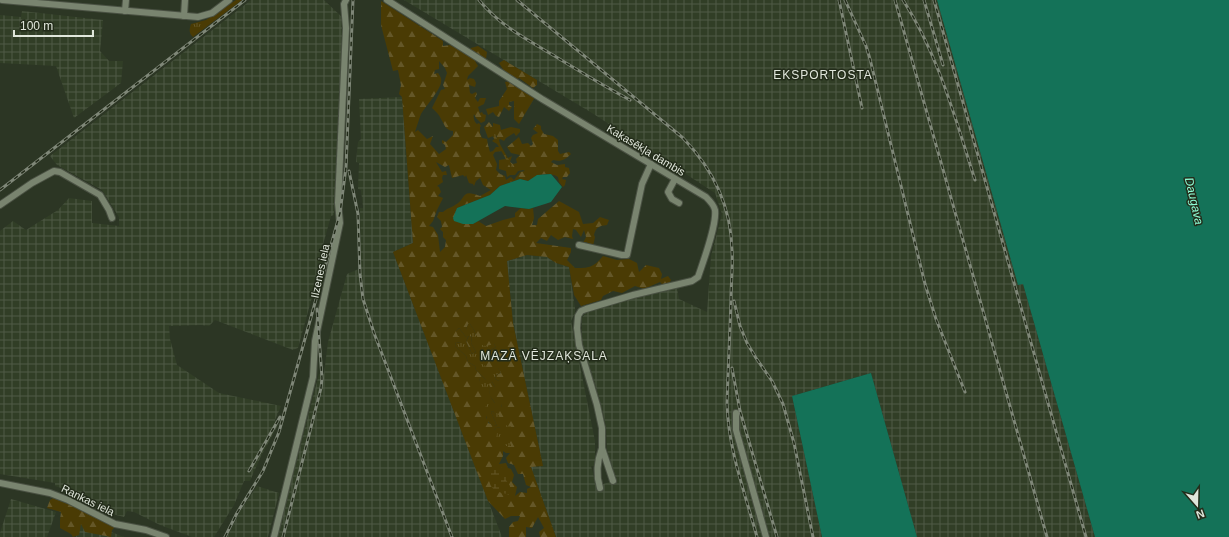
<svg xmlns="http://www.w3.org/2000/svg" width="1229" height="537" viewBox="0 0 1229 537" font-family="Arial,sans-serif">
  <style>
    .industrial { fill: url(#industrial-grid) }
    .grass { fill: url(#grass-tufts) }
    .forest { fill: url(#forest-firs); fill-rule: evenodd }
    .wetland { fill: url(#wetland-marsh) }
    .water { fill: #147258 }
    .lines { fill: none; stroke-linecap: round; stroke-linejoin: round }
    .minor-casing { stroke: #4a5143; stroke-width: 8 }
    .minor { stroke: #79846f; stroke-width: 6 }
    .rail-casing { stroke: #7f8778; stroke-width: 3 }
    .rail { stroke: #232c1a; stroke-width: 1.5; stroke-dasharray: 4.5; stroke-linecap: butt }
    .labels { text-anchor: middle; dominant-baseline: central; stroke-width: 3; stroke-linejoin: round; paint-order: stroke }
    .street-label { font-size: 11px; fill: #e0e6db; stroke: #232c1a }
    .neighbourhood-label { font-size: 12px; letter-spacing: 1px; fill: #e0e6db; stroke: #232c1a }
    .water-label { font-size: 12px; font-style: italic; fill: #8dfcd5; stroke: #232c1a }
  </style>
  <defs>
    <pattern id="industrial-grid" width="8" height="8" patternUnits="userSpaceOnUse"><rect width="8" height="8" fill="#313e26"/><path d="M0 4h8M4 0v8" fill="none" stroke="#4f5a45"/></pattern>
    <pattern id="grass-tufts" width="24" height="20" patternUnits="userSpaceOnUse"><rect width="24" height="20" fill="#4a3b04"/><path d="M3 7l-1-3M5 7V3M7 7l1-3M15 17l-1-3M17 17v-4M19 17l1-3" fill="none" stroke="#645728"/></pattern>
    <pattern id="forest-firs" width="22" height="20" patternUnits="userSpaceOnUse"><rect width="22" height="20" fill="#4a3b04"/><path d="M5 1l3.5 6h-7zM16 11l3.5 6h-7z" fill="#645728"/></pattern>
    <pattern id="wetland-marsh" width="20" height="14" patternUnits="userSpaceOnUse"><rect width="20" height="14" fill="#4a3b04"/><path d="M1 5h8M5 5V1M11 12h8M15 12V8" fill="none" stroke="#645728"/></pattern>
  </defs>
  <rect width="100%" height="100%" fill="#2c3624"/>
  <g class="industrial">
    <polygon points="251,0 324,0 343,18 334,215 331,216 321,252 324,254 298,348 293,350 215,320 209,326 201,325 169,326 170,339 177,365 219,393 281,406 275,420 278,425 261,456 250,481 244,481 234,505 214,537 192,537 160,525 134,512 127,511 124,517 112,514 87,497 55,486 55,483 0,474 0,231 13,221 26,230 58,210 69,198 92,201 92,223 119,226 119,217 102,190 57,165 50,156"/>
    <polygon points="404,0 937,0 1018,285 1023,284 1095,537 917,537 871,373 792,396 822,537 556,537 531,467 543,466 513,323 507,261 527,255 547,257 556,263 569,267 575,308 575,313 571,321 595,441 595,466 591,466 597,489 603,487 603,484 616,480 607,449 606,426 599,397 582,342 582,318 586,312 619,302 677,288 679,299 707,312 711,256 722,214 715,193 592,113"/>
    <polygon points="22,11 103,20 100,51 109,61 123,61 121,83 74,118 56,66 0,63 0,15 21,17"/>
    <polygon points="402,97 413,243 393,252 502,537 277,537 319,374 324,374 328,342 347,274 361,268 360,208 363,208 363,207 361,190 358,189 359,163 356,162 358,142 361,139 359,99"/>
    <polygon points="257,486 279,493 268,537 227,537 240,511"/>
    <polygon points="11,499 56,512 47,537 0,537 0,533"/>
    <polygon points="78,519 124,537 76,537"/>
  </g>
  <g class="grass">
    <path d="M236,0H242L193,37C189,33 189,30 191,24L206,20Z"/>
    <path d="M468,324H470L474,330L476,335L494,344L496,347L489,351L501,373L496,375L495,379L499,381V387H495L492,382C488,390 489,397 495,403H501L504,418L514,428L511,446H504L495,439L494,430L496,428L501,427L493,411L491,412L497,426C483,425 486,411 486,401L482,400L479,377L486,380L476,370L475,366L468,362L466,356L455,346L456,342L461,343L456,334V331L459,328L466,337L469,335L466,341L472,354L476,352L471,343L472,336L470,337L466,329Z"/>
  </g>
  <g class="forest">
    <path d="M381,1L443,41V46L450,45L468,55L471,48L478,46L487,52L486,59L475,61L478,66L468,76L467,80L470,78L474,79L476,83L475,87L469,85L470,93L472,94L476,92L477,94L475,98L477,101L478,102L480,98H486L484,104L478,107L480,113L482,112L483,114L486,115L485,121L481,123L476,118L474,114C473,117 474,122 477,124L479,123L481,126L480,127V133L482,138L487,139L488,145L490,152L493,151L496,147H500L502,151L495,152L493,155L497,164L496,170L500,174L505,176L506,180L511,177L514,180L520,172L525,171L523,170L518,171L515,175H510L507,177L506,171L499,169V160L506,159L512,156L510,162L513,164L517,163L516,159L520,155L511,153L507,147L519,137L522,144L528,143L531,146L533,144L531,138L533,135L538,133L533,129L537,124L541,126V129L544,134L553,136L558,140V151L560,154L569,152L571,154C565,160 561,162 553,160L551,162L557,165L565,164V167L569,168L570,173L567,177H563L562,179L566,180L565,185L563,187L559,182L558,177C548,171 537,175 528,181L520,179L500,186L490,195L457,208L455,213L463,224H473L478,221L486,226L503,220L515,217V213L521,208L529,209L533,208L534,218L532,225H537L538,219L559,201L579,212L583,224L593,223L600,217L609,220L607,225C599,226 596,227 594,235L595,237L593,246L586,242L583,243L586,237L584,230L581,237L576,230L573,229L572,236L573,239L565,237L558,240L551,235L547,241L541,238L536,243L571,248V252L567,260L575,268C589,268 593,268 603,256L617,260L629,259L637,263L639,272L646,265L659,268L662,274L661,279L668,276L671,280L669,284L663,285L660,282L644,289L635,286L622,293L613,291L603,296L601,300L581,306L574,295L569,267L556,263L547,257L527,255L507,261L513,323L543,466L531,467L556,537H540L539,532L544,528L538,517L532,528L526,527V537H509V527L513,522L518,521L520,516H511L505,519L488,501L393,252L413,243L402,97L399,94L401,85L398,70L393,71L381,25ZM439,61L445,68L447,73L443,85L445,89L441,90L432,108C435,111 439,114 441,119C445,125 445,130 453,131V135L446,142L442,140V143L445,145L446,149L439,154L430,144L433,136L427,139L418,130L415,132C417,126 419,119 421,114C426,106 441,89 441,82C442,78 440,76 438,73L434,74L435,70L439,69ZM436,162L445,167L449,165L452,178L463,175L465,177L466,175L469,183L473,184L474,186L476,181L480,178L483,185L491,190L480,196C460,188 467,199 455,205C451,208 447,208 443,212H439L437,217L441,221L442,227L440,229L443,232V237L446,240L445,247L440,252L438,235L433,227L429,226L433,221L437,210L443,198L438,196L441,192L439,187L437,186L443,182L442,178L443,175H447L446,171L442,172ZM468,324H470L474,330L476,335L477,336V344L486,346L494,344L496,347L483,356V364L493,372L498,368L501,373L496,375L495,379L499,381V387H495L492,382L489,384L490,387L489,390L490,396L495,403L501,404L502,407L497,408L496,411L501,419L504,418V425L510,426L514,428L507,433L511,446H504L501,439H496L497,433L494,430L496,428L502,427L493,411L491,412L497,426L488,423L489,420L486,418V400H482L484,396L479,378L485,382L486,380L476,370L475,366L468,362L466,356L455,346L456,342L461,343L462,342L460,336H458L456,331L459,328L466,337L469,336L466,341L472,354L476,352L471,343L472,336L470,337V331L466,329ZM503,451L506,453H510L506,458L508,463L514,465L518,474H523L526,485L531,487L527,489V493L520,492L515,496L517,487L512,482L514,475L511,469L508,468L506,463L499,464L503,456Z"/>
    <polygon points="504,60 537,80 537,85 533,88 519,78 515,81 514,77 511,77 508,73 506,74 499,63"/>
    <polygon points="509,81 535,97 519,124 514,119 514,101 509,102 509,105 512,107 509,111 504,107 499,117 496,116 493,112 488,115 486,109 499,106 499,101 507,89 505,82"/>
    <polygon points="489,122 493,127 493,123 500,125 501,130 511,127 520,129 520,132 516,136 514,133 506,138 504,141 500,139 499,140 500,144 499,145 492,141 497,137 496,135 488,138 484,127"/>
    <polygon points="53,498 78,508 115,527 112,530 111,537 85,532 81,524 79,535 73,537 71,534 60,528 60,520 61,512 47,508 50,500"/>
  </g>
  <g class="wetland">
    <polygon points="489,125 495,133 497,139 513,167 511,168 488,128"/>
    <path d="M496,462L507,474L506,480L510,486L509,495C505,493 500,493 497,491C485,486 490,472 493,463Z"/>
  </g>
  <g class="water">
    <polygon points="937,0 1229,0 1229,537 1095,537 1023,284 1018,285"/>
    <polygon points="551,174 562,187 551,202 545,204 529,209 505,206 473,224 463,224 454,221 453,218 457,208 490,195 500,186 520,179 528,181 537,175"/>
    <polygon points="871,373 917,537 822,537 792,396"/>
  </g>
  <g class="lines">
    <g class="minor-casing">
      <g id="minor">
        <polyline points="2,0 198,17 212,13 229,0"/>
        <path d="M387,0L542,99L706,197C710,201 714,205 715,210C717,225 703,262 698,277L692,281L633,295L586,309L581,311L578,316L577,328L579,345L597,405L602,428V448L613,481"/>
        <polyline points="125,11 126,0"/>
        <polyline points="184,16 185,0"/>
        <polyline points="675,179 668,192 672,199 679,203"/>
        <polyline points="0,205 32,183 54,171 60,172 100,195 109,210 112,218"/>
        <polyline points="579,245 622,255 627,255 642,184 651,164"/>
        <polyline points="736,413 736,430 766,537"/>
        <polyline points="0,483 50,493 68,500 115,524 146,530 166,537"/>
        <path d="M600,488C596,475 597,461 602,448"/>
        <polyline points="274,537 313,377 315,341 340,223 338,203 346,28 344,4 346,0"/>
      </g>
    </g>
    <use href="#minor" class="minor"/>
    <g class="rail-casing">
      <g id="rail">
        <path d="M479,0C499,25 526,39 553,55C579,71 604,86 630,100"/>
        <path d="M517,0L683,138C713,169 731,207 732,250C733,267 731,283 731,299C730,334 728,369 727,403C728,449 745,493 757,537"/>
        <polyline points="839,0 862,108"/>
        <polyline points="845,0 866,46 870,59 925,284 936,319 965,392"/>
        <polyline points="895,0 1047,537"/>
        <path d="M903,0C939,56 955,118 975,180"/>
        <polyline points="924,0 943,65"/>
        <polyline points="934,0 1086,537"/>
        <polyline points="349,171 358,214 360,274 363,299 374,333 452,537"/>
        <polyline points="0,190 245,0"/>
        <polyline points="734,301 740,326 747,343 756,358 772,381 783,404 794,443 813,537"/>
        <polyline points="732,368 740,411 777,537"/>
        <polyline points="249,471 280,417"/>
        <polyline points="225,537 237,513 263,471 279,432 340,213 346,167 353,0"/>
        <polyline points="283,537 321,388 322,378 317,309"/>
      </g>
    </g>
    <use href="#rail" class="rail"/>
  </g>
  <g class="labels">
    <g class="street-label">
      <text transform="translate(646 150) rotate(31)">Kaķasēkļa dambis</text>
      <text transform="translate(320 271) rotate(-78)">Ilzenes iela</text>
      <text transform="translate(88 500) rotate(26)">Rankas iela</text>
    </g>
    <g class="neighbourhood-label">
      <text x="823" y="75">EKSPORTOSTA</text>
      <text x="544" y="356">MAZĀ VĒJZAĶSALA</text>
    </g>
    <g class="water-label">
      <text transform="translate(1194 201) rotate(77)">Daugava</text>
    </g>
  </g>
  <g transform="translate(1197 505) rotate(160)" stroke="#232c1a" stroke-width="3" paint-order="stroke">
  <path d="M0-3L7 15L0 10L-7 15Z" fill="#e0e6db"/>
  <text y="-6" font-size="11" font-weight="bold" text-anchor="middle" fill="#e0e6db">N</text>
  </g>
  <path d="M14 30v6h79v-6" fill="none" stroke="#e0e6db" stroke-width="2"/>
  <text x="20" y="30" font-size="12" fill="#e0e6db" stroke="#232c1a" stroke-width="3" paint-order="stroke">100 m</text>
</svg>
